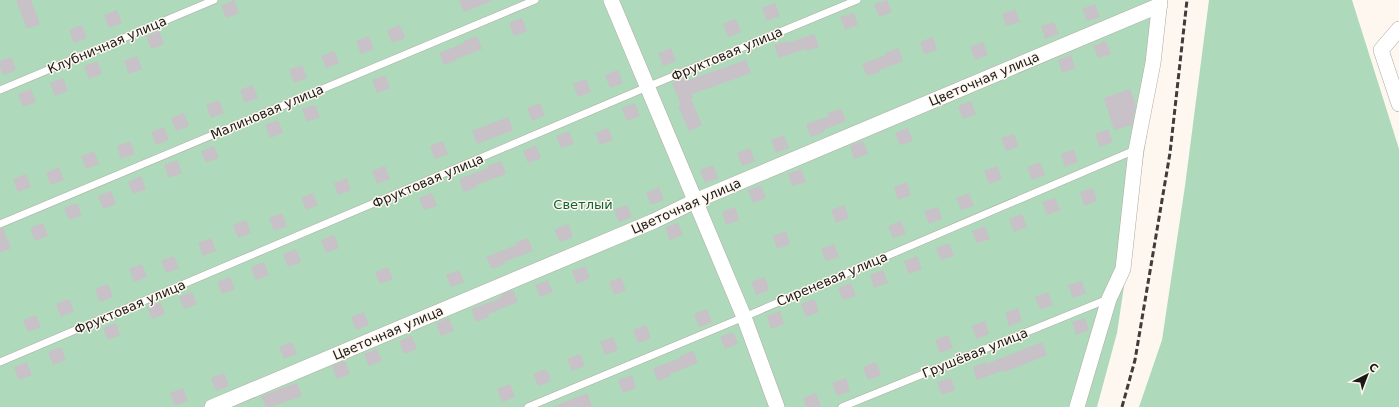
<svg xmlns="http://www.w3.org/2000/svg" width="1399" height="407" viewBox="0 0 1399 407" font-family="'DejaVu Sans',sans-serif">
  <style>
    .green { fill: #aed9ba }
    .building { fill: #c8c1c8 }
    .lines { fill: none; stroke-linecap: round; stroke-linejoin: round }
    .service-casing { stroke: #b0aba3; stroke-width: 8 }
    .minor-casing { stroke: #b0aba3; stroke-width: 16 }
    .service { stroke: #fff; stroke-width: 7 }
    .minor { stroke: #fff; stroke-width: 15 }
    .rail { stroke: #3f3c39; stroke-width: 3; stroke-dasharray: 6 3; stroke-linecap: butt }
    .labels { text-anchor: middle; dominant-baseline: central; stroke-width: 3; stroke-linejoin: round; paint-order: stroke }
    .street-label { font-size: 13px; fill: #1b1916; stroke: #fdf7ef }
    .park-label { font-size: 13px; fill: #126236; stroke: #fdf7ef }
  </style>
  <rect width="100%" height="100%" fill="#fdf7ef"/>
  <g class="green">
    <polygon points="0,0 1167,0 1117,333 1097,407 0,407"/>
    <polygon points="1209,0 1352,0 1399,149 1399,407 1139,407 1162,340 1185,186"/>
  </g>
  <g class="building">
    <polygon points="16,0 31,0 40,24 27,29"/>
    <polygon points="234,0 239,13 226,18 221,6"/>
    <polygon points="459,0 492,0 492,1 464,12"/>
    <polygon points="887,0 892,12 879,17 874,4"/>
    <polygon points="775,3 780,16 767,21 762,8"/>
    <polygon points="1095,4 1100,17 1087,21 1082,9"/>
    <polygon points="1015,9 1020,22 1006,26 1002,14"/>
    <polygon points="117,10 122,23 109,28 104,15"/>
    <polygon points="854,13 858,25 845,30 840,17"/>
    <polygon points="522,18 527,31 514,36 509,23"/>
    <polygon points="736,19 741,32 728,37 723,24"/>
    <polygon points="1054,22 1059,34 1045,39 1041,26"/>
    <polygon points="82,25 87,38 74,43 69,30"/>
    <polygon points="400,25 405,38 392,43 387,30"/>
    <polygon points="159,31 164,44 151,49 146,36"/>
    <polygon points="814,34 819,47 806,51 805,49 779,58 774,45 787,41 788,43"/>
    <polygon points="369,36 374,49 361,54 356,41"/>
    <polygon points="477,36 482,49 456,59 457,60 444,65 439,53 464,43 464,41"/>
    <polygon points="933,37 937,50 924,54 920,42"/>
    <polygon points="1106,41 1111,54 1098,58 1093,46"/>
    <polygon points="983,42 988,55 975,60 970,47"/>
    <polygon points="671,48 676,61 663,66 658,53"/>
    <polygon points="898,48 903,61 880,70 880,72 867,76 862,64 886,55 885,53"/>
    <polygon points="334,51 339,63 326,68 321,56"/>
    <polygon points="1071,55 1075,68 1062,73 1058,60"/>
    <polygon points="137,56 142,69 129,74 124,61"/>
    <polygon points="11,57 16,70 3,75 0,68 0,61"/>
    <polygon points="746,60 751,73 692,94 693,98 691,99 702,125 689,131 678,106 681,105 672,83 685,77 686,81"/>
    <polygon points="97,61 102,74 89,79 84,66"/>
    <polygon points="302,65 307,78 294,83 289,70"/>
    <polygon points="618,70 623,83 610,88 605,75"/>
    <polygon points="385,75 390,88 377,93 372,80"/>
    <polygon points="63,78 68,91 55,96 50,83"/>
    <polygon points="586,79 591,92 578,97 573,84"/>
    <polygon points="253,85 258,98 245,103 240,90"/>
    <polygon points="31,89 36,102 23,107 18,94"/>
    <polygon points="1130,89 1136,105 1132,125 1114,130 1104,98"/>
    <polygon points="219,100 224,113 211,118 206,105"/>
    <polygon points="971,101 976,114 963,119 958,106"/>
    <polygon points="540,103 545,115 532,121 527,108"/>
    <polygon points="635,103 640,116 627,121 622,108"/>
    <polygon points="315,105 320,117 307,122 302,109"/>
    <polygon points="841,109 846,121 823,130 824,132 811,137 806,124 829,116 828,113"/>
    <polygon points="184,113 189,126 176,131 171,118"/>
    <polygon points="508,117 513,130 477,144 472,131"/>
    <polygon points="278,120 283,133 270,138 265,125"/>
    <polygon points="164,127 169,140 156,145 151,132"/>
    <polygon points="608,128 613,140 600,145 595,133"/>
    <polygon points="908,128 913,141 900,145 895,133"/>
    <polygon points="1108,129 1113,142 1100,147 1095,134"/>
    <polygon points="569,131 574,144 561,148 556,136"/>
    <polygon points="1014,134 1019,146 1006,151 1001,138"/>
    <polygon points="784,135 789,148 776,153 771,140"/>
    <polygon points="130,141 135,154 121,159 117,146"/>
    <polygon points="443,141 448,154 435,159 430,146"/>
    <polygon points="863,141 868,154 854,159 850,146"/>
    <polygon points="536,145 541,158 528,163 523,151"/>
    <polygon points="214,146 219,158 206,163 201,151"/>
    <polygon points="750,148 755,161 742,166 737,153"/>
    <polygon points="1074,149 1078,162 1065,167 1061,154"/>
    <polygon points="94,151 99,164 86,169 81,156"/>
    <polygon points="177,160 182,173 169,178 164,165"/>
    <polygon points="501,161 506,174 476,185 477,187 464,192 459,179 488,168 488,166"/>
    <polygon points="1040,162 1045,175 1032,180 1027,167"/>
    <polygon points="713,165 718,178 705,183 700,170"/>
    <polygon points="385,166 390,179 377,184 372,171"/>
    <polygon points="997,166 1002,179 989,184 984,171"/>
    <polygon points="59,167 64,180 51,185 46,173"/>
    <polygon points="801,169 806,182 792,186 788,174"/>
    <polygon points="26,174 31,187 18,192 13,179"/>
    <polygon points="141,176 146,189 133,194 128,182"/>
    <polygon points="347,178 351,190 338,195 334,183"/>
    <polygon points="907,182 911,195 898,200 894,187"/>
    <polygon points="761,186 766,198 753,203 748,190"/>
    <polygon points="659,187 664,200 651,205 646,193"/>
    <polygon points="1093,188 1097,201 1084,206 1080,192"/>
    <polygon points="111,191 116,204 103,209 98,196"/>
    <polygon points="313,193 318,205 306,210 301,198"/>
    <polygon points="432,193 437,206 424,210 419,198"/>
    <polygon points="969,193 974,206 961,210 956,198"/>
    <polygon points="1055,198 1060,210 1047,215 1042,202"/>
    <polygon points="77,203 82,215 69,220 64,208"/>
    <polygon points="627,205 632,217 619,222 614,210"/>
    <polygon points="844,205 849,218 836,223 831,210"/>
    <polygon points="735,207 739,220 726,225 722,212"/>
    <polygon points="938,207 942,219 929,224 924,211"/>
    <polygon points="282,213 287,226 274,231 269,218"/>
    <polygon points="1022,214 1027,227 1014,232 1009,219"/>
    <polygon points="246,220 251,233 238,238 233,225"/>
    <polygon points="901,221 906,234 893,238 888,226"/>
    <polygon points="43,223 48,236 35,241 30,228"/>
    <polygon points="678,223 683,235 670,240 665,227"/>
    <polygon points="568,224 573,237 560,242 554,230"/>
    <polygon points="985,226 990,239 977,243 972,231"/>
    <polygon points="3,228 11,248 0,253 0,229"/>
    <polygon points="786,231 790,244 777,249 773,236"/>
    <polygon points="334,235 339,248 326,253 321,240"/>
    <polygon points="211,238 216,251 203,256 198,243"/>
    <polygon points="528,238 533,251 504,262 505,264 492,269 486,257 516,245 515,243"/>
    <polygon points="949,243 954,256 941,260 936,248"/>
    <polygon points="834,244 839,257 826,261 821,249"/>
    <polygon points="296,249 301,262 288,267 283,254"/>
    <polygon points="174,256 179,268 166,273 161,261"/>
    <polygon points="917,256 922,269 909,274 904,261"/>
    <polygon points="264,262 269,275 256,280 251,267"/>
    <polygon points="142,264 147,277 134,282 129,269"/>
    <polygon points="585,266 590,278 577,284 572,271"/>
    <polygon points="388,267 393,279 380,284 375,272"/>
    <polygon points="459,270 464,282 451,287 446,275"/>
    <polygon points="883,270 888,283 874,288 870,275"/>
    <polygon points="230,277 235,289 222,294 217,282"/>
    <polygon points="621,277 626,290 614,295 609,282"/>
    <polygon points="765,277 769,290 756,295 751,282"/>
    <polygon points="548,280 553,292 540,297 535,285"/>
    <polygon points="1082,281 1086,293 1073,298 1068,285"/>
    <polygon points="851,283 856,296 843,300 838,288"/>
    <polygon points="108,284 113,297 100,302 95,289"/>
    <polygon points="513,290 518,302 488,314 489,317 476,322 471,309 501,298 501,295"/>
    <polygon points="192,292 197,304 184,309 179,297"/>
    <polygon points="1048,292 1053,305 1040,309 1035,297"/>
    <polygon points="69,299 74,311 61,317 56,304"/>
    <polygon points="814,299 819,312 806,317 801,304"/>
    <polygon points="160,302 165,314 152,319 147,307"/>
    <polygon points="1018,308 1022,321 1009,326 1005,313"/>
    <polygon points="707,309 712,322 699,327 694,314"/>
    <polygon points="780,311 784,324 771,329 767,316"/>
    <polygon points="364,312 369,325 356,330 351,317"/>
    <polygon points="36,315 41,327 28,332 23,320"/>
    <polygon points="449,318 454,331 441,336 436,323"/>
    <polygon points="1085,318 1089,330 1076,335 1072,322"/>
    <polygon points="985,321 989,334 976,339 972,326"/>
    <polygon points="116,323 120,335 108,340 103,328"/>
    <polygon points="646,325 651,338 638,343 633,330"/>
    <polygon points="733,332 738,344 725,349 720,337"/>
    <polygon points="948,335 953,348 940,353 935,340"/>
    <polygon points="412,336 417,349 404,354 399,341"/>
    <polygon points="613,337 618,350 605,355 600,342"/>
    <polygon points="292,342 297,354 284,359 279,347"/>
    <polygon points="1042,342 1047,355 1005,372 1004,370 977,380 973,367 986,362 986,364"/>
    <polygon points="61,347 66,360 53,365 48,352"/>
    <polygon points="377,349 382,361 369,366 364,354"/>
    <polygon points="693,351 698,363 670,374 671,376 658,381 653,368 681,358 680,356"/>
    <polygon points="580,354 585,366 572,371 567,359"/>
    <polygon points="345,361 350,374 337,379 332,366"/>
    <polygon points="27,362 32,375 19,380 14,367"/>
    <polygon points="876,362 881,375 868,380 863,367"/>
    <polygon points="546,369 551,381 538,386 533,374"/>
    <polygon points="224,373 229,386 216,391 211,378"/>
    <polygon points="632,375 636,388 623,393 618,380"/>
    <polygon points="846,378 850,391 837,396 832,383"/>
    <polygon points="951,378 955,390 942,395 937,382"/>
    <polygon points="297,383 302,396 271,407 266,407 261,396"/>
    <polygon points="510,384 515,397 502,402 497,389"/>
    <polygon points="183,388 188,401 175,406 170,393"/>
    <polygon points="587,393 592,407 555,407 555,406"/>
    <polygon points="816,393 821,407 806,407 803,398"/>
  </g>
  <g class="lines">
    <g class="service-casing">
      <g id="service">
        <polyline points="0,90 214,0"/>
        <polyline points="0,224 535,0"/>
        <polyline points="0,362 647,87 857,0"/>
        <polyline points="528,407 744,317 1135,150"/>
        <polyline points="842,407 1108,299"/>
      </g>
    </g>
    <g class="minor-casing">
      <g id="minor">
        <polyline points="611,0 744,317 777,407"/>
        <polyline points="1399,29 1381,50 1399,104"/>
        <polyline points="212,407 654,221 695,201 1160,5"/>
        <polyline points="1077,407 1109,299 1123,269 1136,150 1153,63 1160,0"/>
      </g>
    </g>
    <use href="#service" class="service"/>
    <use href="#minor" class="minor"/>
    <polyline class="rail" points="1122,407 1135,360 1170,153 1187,0"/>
  </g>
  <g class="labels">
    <g class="street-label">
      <text transform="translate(107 45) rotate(-23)">Клубничная улица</text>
      <text transform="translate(727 54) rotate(-23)">Фруктовая улица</text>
      <text transform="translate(984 79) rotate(-23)">Цветочная улица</text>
      <text transform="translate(267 112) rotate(-23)">Малиновая улица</text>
      <text transform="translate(428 181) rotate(-23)">Фруктовая улица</text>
      <text transform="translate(686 206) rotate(-24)">Цветочная улица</text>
      <text transform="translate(832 279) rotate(-23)">Сиреневая улица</text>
      <text transform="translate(130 307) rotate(-23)">Фруктовая улица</text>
      <text transform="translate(388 333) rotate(-23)">Цветочная улица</text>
      <text transform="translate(975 353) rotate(-22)">Грушёвая улица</text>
    </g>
    <g class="park-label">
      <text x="583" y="204">Светлый</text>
    </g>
  </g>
  <g transform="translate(1367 375) rotate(42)" stroke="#fdf7ef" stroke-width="3" paint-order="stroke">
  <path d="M0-3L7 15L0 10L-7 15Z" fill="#1b1916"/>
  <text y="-6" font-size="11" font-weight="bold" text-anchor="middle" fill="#1b1916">С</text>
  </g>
</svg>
